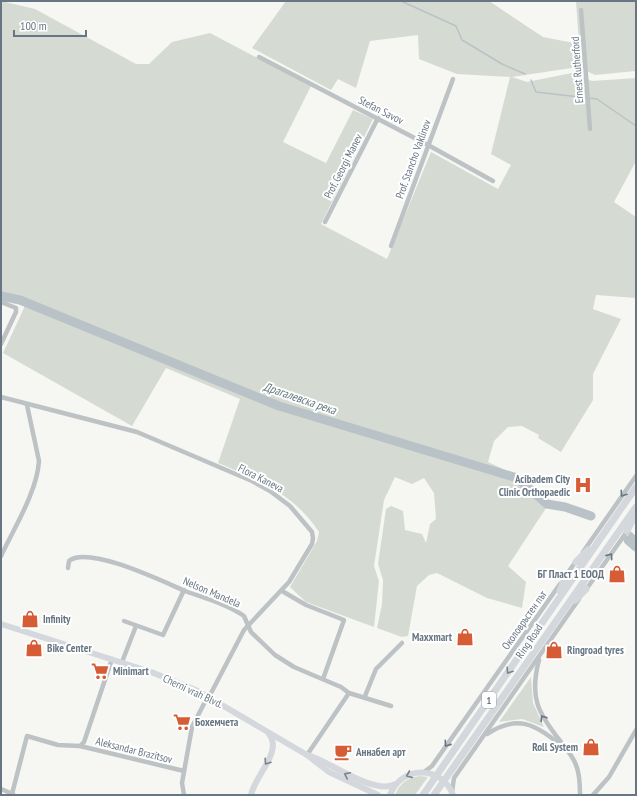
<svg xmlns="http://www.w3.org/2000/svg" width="637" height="796" viewBox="0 0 637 796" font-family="'PT Sans Narrow',sans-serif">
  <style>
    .green { fill: #d5dbd3 }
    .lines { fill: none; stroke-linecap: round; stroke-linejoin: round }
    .stream { stroke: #b9c2c7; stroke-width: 1.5 }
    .river { stroke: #b9c2c7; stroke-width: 9 }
    .minor { stroke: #bdc2c5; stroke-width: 4.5 }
    .secondary { stroke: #d4d8dc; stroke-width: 6 }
    .trunk { stroke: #d4d8dc; stroke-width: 7 }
    .oneway { stroke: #677682 }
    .oneway2 { stroke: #778590 }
    .labels { text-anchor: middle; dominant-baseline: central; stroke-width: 4; stroke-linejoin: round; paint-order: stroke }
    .shield { fill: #fff; stroke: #959fa8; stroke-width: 1 }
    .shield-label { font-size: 10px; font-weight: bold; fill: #677682 }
    .street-label { font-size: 11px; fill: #677682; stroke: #fff }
    .poi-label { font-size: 11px; font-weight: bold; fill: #677682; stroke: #fff; text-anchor: start }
    .water-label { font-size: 12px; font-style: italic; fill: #63777e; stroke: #fff }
  </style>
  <rect width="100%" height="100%" fill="#f6f6f3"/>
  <g class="green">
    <path d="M1,1L35,9L136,64H149L172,42L210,33L311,86L283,142L326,163L353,110L373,119L321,224L387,259L431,152L498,189L511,165L491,154L510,77L457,74L419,59L418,35L370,41L356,88L338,79L331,90L252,48L286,1H489L543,37L579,44L576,1H636V71L595,75L578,67L512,77L527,82L572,73L592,81L636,78V161L614,202L636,217V298L596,295L593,309L621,319L593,374V400L561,452L538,438L539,435L522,426L508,427L494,441L488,462L522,478L550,502L508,566L526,582L522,608L487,598L437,573L429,575L417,586L408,636L402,637L377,628L382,604L383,580L378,564L386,509L391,506L403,511L405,530L422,534L426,543L430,524L436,519L434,493L424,478L412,484L395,477L384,500L374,566L379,581L374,627L306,602L290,587L317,541L319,532C293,493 259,480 218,463L240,399L166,368L132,426L3,353L24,308L25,299L1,294Z"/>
    <polygon points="531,677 533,703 544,727 522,719 499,722"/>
    <path d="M420,776L428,777L415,795H395C399,784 408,777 420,776Z"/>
  </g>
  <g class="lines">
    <g class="stream">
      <polyline points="401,1 456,26 462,40 502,64 525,74"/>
      <polyline points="531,80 536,92 597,99 636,126"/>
    </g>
    <g class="river">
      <polyline points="1,296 20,300 279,406 517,478 547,504 565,507 591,516"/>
      <polyline points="628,540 636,547"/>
    </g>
    <g class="minor">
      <polyline points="581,10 590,129"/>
      <polyline points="259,57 428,145 493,181"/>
      <polyline points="325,222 378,118"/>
      <polyline points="391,246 453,79"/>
      <polyline points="1,302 16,308 16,312 1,344"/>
      <polyline points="1,397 137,432 252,481 270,491 290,506 312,532 313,538 312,544 289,582 244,630 209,697"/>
      <polyline points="627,531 636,539"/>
      <polyline points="583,552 636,476"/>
      <path d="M1,556C14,528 37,492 39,461L27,405"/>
      <path d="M68,568L69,561C88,545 164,582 185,591C204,598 227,604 244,616L251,632L275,655L294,667L341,687L349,693L391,706"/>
      <polyline points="564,578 577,560"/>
      <polyline points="282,591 306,605 344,620 323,679"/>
      <polyline points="585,591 628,530"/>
      <polyline points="124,621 163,635 184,590"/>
      <path d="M539,660C529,698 538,713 561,742C566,749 573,756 576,765C580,774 580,785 580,795"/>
      <polyline points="122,662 136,626"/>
      <polyline points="365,696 376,669 402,643"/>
      <path d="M487,734C518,714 534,724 561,745"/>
      <polyline points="80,746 184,771"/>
      <polyline points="307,755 349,693"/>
      <polyline points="424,772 432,766 560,584"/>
      <polyline points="1,789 13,794"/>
      <polyline points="452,792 454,778 579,599"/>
      <polyline points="12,794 27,736 58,745 80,746 84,742 112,659"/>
      <polyline points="184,795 182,783 192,727 208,696"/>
      <polyline points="593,795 609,777 636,730"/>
    </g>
    <g class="secondary">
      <polyline points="1,624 151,672 198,691 307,755 329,772 378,795"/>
      <path d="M307,755C330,761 373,796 396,784"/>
      <path d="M251,795C255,775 283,752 269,734"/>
      <path d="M390,795C401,765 442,765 453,795"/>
    </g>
    <g class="trunk">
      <polyline points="627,531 636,513"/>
      <polyline points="576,562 588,550"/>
      <polyline points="560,591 566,576"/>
      <polyline points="575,600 586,589"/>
      <polyline points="423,795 636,487"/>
      <polyline points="434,795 636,507"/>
    </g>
  </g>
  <defs><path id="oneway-chevron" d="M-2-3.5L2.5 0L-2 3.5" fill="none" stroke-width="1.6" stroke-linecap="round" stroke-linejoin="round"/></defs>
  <g class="oneway">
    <use href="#oneway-chevron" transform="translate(623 494) rotate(124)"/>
    <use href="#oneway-chevron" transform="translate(610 556) rotate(-55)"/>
    <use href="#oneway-chevron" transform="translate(543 718) rotate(-122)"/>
    <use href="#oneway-chevron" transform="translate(447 744) rotate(125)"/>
  </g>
  <g class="oneway2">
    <use href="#oneway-chevron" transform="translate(509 671) rotate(124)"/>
    <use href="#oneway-chevron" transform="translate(267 762) rotate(123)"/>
    <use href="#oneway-chevron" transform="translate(347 775) rotate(-154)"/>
    <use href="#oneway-chevron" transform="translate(409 775) rotate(157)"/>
  </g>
  <defs>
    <g id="hospital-bare" transform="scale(1.38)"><path d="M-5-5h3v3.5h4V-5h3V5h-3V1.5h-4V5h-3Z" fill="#d55c34" stroke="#fff" stroke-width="2.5" paint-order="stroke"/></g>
    <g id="shop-bare" transform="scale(1.38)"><path d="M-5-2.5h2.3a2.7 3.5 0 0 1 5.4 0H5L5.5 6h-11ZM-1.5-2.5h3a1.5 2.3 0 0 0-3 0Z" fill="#d55c34" stroke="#fff" stroke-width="2.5" paint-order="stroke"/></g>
    <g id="supermarket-bare" transform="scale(1.38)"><path d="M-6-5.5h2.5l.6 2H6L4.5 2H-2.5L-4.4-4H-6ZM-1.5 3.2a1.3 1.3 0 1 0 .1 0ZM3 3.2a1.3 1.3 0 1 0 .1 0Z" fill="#d55c34" stroke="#fff" stroke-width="2.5" paint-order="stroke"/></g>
    <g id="cafe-bare" transform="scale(1.38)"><path d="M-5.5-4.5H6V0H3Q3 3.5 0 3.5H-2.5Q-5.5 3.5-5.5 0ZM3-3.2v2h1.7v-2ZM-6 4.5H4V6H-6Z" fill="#d55c34" stroke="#fff" stroke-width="2.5" paint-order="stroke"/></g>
  </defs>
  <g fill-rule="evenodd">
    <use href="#hospital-bare" x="583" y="485"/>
    <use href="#shop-bare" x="617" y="574"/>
    <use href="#shop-bare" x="30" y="619"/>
    <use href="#shop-bare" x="465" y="637"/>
    <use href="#shop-bare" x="34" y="648"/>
    <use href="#shop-bare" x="554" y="650"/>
    <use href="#supermarket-bare" x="100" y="671"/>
    <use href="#supermarket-bare" x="182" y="722"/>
    <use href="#shop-bare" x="591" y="747"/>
    <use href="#cafe-bare" x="343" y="752"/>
  </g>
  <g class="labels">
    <rect class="shield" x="482" y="692" width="14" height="16" rx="3"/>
    <g class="shield-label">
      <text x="489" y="700">1</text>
    </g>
    <g class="street-label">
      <text transform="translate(577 70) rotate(-94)">Ernest Rutherford</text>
      <text transform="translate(381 110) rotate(27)">Stefan Savov</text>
      <text transform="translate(413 159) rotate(-70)">Prof. Stancho Vaklinov</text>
      <text transform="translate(343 166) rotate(-63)">Prof. Georgi Manev</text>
      <text transform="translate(261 478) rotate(27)">Flora Kaneva</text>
      <text transform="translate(212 592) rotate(23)">Nelson Mandela</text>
      <text transform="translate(524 620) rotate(-55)">Околовръстен път</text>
      <text transform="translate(529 641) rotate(-56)">Ring Road</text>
      <text transform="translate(193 691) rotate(25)">Cherni vrah Blvd.</text>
      <text transform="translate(134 750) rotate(14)">Aleksandar Brazitsov</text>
    </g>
    <g class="poi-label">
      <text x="570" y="479" text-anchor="end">Acibadem City<tspan x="570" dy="13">Clinic Orthopaedic</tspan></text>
      <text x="604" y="574" text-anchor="end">БГ Пласт 1 ЕООД</text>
      <text x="43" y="619">Infinity</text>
      <text x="452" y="637" text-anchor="end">Maxxmart</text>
      <text x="47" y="648">Bike Center</text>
      <text x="567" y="650">Ringroad tyres</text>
      <text x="113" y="671">Minimart</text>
      <text x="195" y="722">Бохемчета</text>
      <text x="578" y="747" text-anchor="end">Roll System</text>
      <text x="356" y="752">Аннабел арт</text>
    </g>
    <g class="water-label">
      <text transform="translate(300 398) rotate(19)">Драгалевска река</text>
    </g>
  </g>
  <rect width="637" height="796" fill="none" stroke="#677682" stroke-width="4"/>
  <path d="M14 30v6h72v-6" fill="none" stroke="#677682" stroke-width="2"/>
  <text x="20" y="30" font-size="12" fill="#677682" stroke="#ffffff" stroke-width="3" paint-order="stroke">100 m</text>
</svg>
